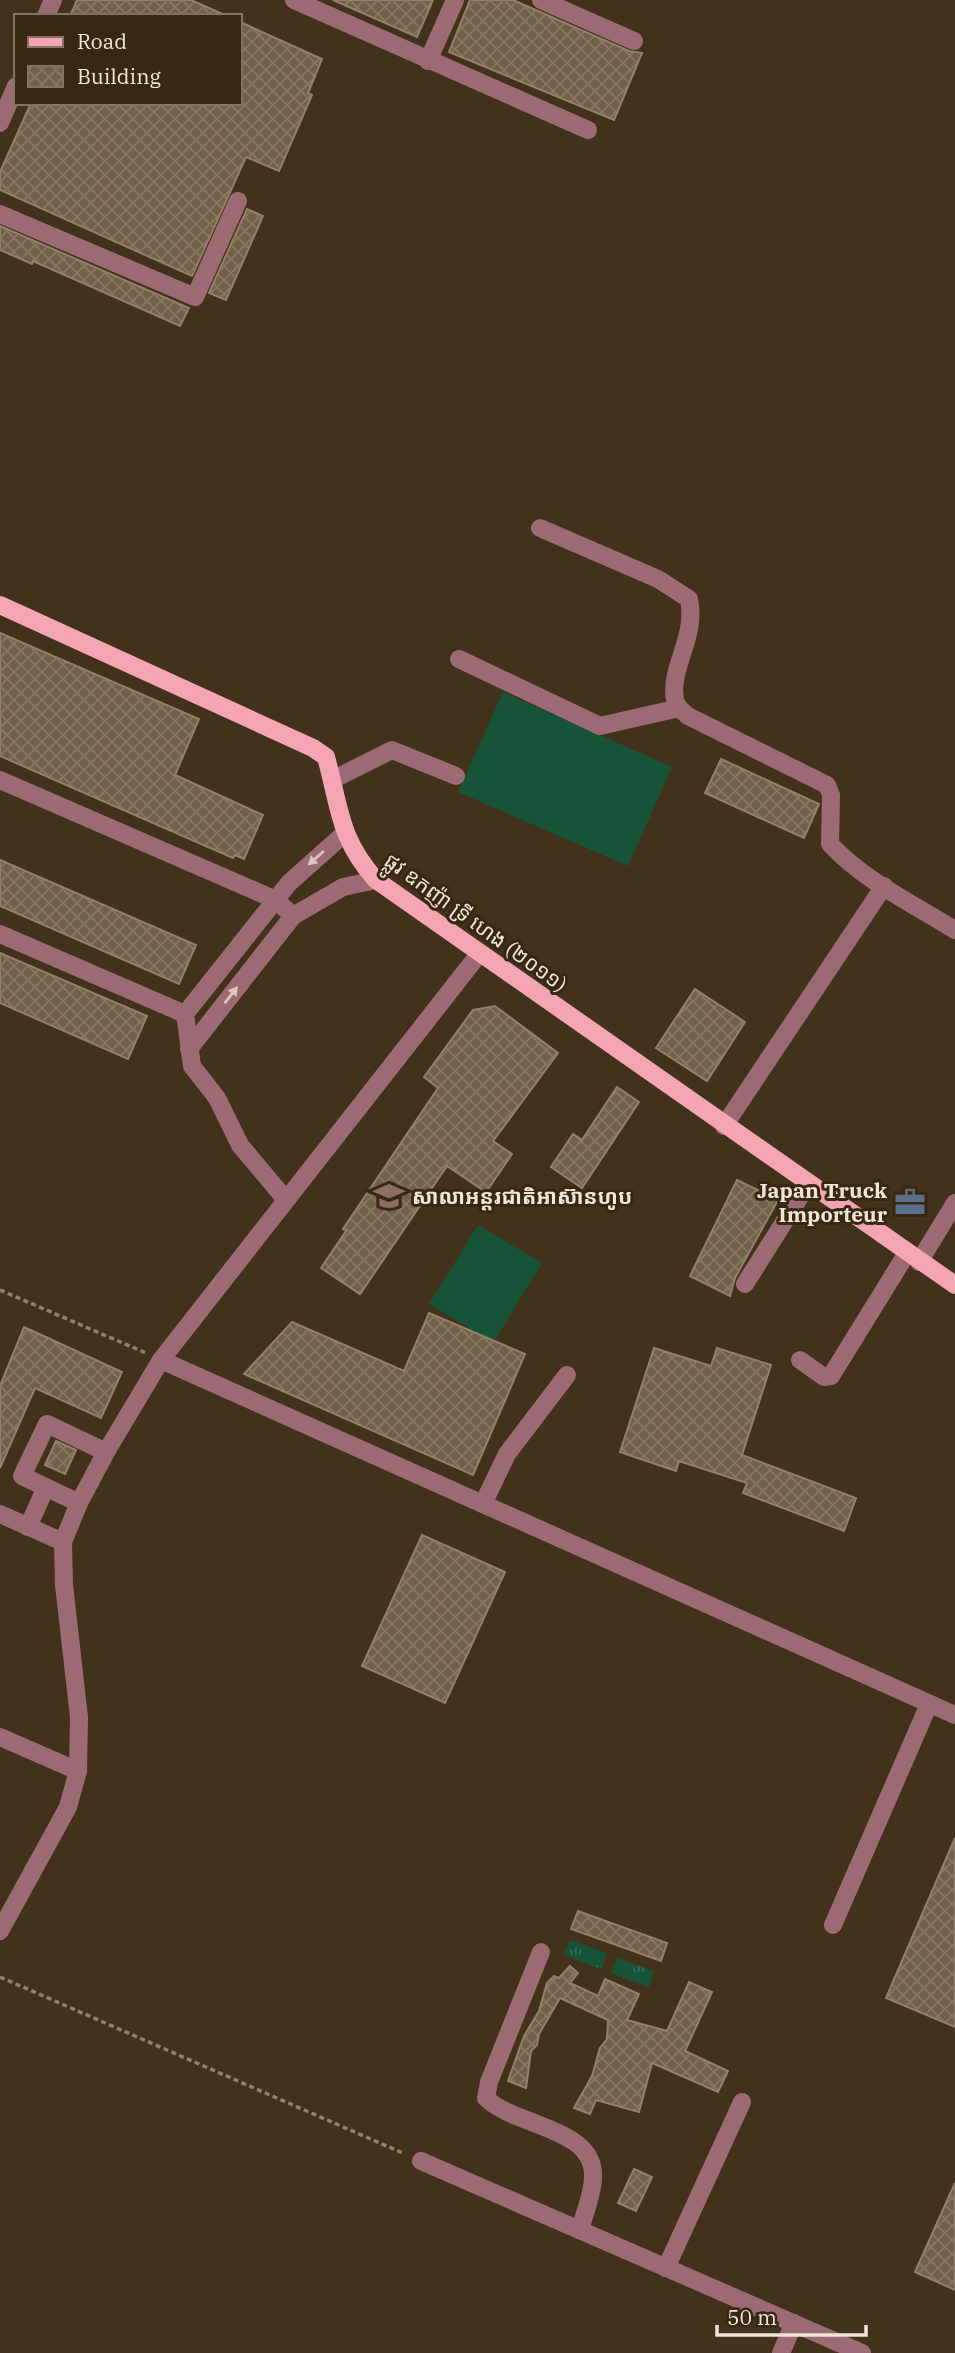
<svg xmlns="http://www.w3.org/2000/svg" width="955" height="2353" viewBox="0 0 955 2353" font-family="'IBM Plex Serif','Noto Sans Khmer',serif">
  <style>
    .grass { fill: url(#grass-tufts) }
    .pitch { fill: #175339 }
    .building { fill: url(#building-cross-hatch); stroke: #948067; stroke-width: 2 }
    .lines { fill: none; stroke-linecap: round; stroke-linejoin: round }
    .path { stroke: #8f816e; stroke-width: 3.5; stroke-dasharray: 5 3.5; stroke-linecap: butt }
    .minor { stroke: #9c6a74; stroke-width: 18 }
    .major { stroke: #f5a4b4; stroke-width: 18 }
    .oneway { fill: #dbc6bf }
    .labels { text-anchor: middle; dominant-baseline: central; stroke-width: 6; stroke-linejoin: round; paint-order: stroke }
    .street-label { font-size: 21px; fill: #f0e5d8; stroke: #382811 }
    .poi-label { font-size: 21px; font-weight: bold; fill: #f0e5d8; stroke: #382811; text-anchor: end }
  </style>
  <defs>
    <pattern id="grass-tufts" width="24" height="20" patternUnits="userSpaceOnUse" patternTransform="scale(1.75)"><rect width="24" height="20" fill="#175339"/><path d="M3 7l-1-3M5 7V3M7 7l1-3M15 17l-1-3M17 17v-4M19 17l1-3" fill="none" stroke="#396c55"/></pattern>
    <pattern id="building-cross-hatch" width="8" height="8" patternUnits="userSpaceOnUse" patternTransform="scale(1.75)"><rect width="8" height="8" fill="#736048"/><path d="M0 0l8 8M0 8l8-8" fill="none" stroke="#877762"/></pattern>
  </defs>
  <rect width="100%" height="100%" fill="#42321b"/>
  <g class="grass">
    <polygon points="570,1940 607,1953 601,1969 564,1955"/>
    <polygon points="617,1958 654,1971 649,1987 611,1973"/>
  </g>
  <g class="pitch">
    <polygon points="503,692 672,767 628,866 458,792"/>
    <polygon points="478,1225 542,1263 493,1343 429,1304"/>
  </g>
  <g class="building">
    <polygon points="77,0 191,0 227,16 70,16"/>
    <polygon points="333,0 433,0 417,37"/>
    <polygon points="470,0 513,0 629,51 642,53 614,120 449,52"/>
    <polygon points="240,22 322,59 308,93 312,95 279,171 246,157 192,276 0,190 0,172 31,103 240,103"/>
    <polygon points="247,209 263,216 226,300 209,293"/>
    <polygon points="0,226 189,308 180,326 33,261 32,264 0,250"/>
    <polygon points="0,633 199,719 175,775 263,815 244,859 235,855 233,858 0,756"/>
    <polygon points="721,759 819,804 804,838 705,793"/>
    <polygon points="0,860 196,945 179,984 0,906"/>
    <polygon points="0,953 147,1016 128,1059 0,1003"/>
    <polygon points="695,989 745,1022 707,1081 656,1048"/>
    <polygon points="495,1006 558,1053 493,1141 512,1154 486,1192 447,1166 360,1294 321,1268 346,1231 343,1229 438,1088 424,1077 473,1010"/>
    <polygon points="617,1087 639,1102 582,1188 551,1167 573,1134 582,1140"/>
    <polygon points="737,1180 778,1200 735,1278 730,1296 690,1276"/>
    <polygon points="429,1313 525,1354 473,1475 244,1374 292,1322 404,1371"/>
    <polygon points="24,1327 122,1372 101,1418 35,1388 0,1468 0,1386"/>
    <polygon points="654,1348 711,1366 717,1348 771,1365 742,1455 856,1498 844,1531 743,1493 747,1483 679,1461 676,1471 620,1452"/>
    <polygon points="56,1441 76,1450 65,1474 45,1465"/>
    <polygon points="422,1535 505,1572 445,1703 362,1666"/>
    <polygon points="955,1838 955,2027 886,1998"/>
    <polygon points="578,1911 667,1943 661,1961 571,1929"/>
    <polygon points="570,1966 578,1973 570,1983 598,1996 605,1979 639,1994 627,2020 667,2031 689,1982 712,1992 685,2051 728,2071 718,2092 652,2063 639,2112 596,2100 590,2114 574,2108 592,2076 600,2048 607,2039 608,2020 560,1998 539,2034 537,2045 531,2051 526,2088 508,2081 524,2036 539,2011 547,1983 554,1976 559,1978"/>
    <polygon points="634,2169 652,2177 636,2211 618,2203"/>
    <polygon points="955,2183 955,2290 915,2272"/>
  </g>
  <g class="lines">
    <g class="path">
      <polyline points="0,1290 146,1353"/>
      <polyline points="0,1977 405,2154"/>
    </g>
    <g class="minor">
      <polyline points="294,0 588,130"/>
      <polyline points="541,0 634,41"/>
      <polyline points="46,16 53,0"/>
      <polyline points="428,61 455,0"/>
      <polyline points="0,123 16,86"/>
      <polyline points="0,214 195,297 238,201"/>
      <path d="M540,528L658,579L689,599C697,638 669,668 675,699C676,706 683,712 688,716L827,785L831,795L830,844C863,880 913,904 955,930"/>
      <polyline points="459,659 600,726 679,708"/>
      <polyline points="0,780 276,900 293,916"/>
      <polyline points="332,780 392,750 456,776"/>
      <polyline points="0,934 185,1014"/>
      <polyline points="189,1049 293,916 343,887 376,880"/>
      <polyline points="724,1126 884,886"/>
      <polyline points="286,1200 240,1145 217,1098 192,1066 185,1014 289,883 344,834"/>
      <polyline points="919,1262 955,1203"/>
      <polyline points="745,1284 808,1184"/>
      <polyline points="161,1360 955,1715"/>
      <polyline points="800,1360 824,1377 831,1376 907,1253"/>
      <polyline points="79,1503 22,1476 47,1424 106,1452"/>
      <polyline points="483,1504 507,1454 567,1375"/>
      <polyline points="0,1514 63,1542"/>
      <polyline points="28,1527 46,1487"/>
      <polyline points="0,1737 78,1771"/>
      <polyline points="833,1925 929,1704"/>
      <polyline points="0,1931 68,1807 78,1771 79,1717 64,1585 63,1542 79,1503 106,1452 161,1360 479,954"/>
      <path d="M541,1952L489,2082L486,2098C515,2127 595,2127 593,2177C593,2194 584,2214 580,2230"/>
      <polyline points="421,2161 862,2353"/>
      <polyline points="666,2268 742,2102"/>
      <polyline points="781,2353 794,2323"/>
    </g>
    <path class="major" d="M0,605L313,748L326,757C340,808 339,839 376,880L955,1285"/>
  </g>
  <defs><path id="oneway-solid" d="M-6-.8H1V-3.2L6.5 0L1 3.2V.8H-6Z" transform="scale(1.75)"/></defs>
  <g class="oneway">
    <use href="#oneway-solid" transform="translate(316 858) rotate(138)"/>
    <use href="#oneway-solid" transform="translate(231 995) rotate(-52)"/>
  </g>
  <defs>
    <g id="school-bare" transform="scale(2.415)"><path d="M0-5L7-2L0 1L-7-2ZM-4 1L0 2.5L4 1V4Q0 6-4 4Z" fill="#8d6e63" stroke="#382811" stroke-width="2.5" paint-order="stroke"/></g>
    <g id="office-bare" transform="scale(2.415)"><path d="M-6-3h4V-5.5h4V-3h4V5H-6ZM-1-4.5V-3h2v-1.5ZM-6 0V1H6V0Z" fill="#5c6f8a" stroke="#382811" stroke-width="2.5" paint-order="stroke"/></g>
  </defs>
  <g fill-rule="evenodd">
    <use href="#school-bare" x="389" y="1196"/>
    <use href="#office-bare" x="910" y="1202"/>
  </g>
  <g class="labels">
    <g class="street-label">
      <text transform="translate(476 922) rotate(36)">ផ្លូវ ឧកញ៉ា ទ្រី ហេង (២០១១)</text>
    </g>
    <g class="poi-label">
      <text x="887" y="1190">Japan Truck<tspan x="887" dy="24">Importeur</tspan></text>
      <text x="412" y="1196" text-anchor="start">សាលាអន្ដរជាតិអាស៊ានហូប</text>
    </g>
  </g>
  <rect x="14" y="14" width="228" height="91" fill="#382811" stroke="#827461" stroke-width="2"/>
  <rect x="28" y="37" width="35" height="10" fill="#f5a4b4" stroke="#827461" stroke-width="2"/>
  <text x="77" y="49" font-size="21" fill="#f0e5d8">Road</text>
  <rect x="28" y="66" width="35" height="21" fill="url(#building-cross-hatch)" stroke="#827461" stroke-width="2"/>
  <text x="77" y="84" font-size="21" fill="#f0e5d8">Building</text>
  <path d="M717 2325v10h149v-10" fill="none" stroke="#f0e5d8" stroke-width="3.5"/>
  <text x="727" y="2325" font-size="21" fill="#f0e5d8" stroke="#382811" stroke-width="5" paint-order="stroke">50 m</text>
</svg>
